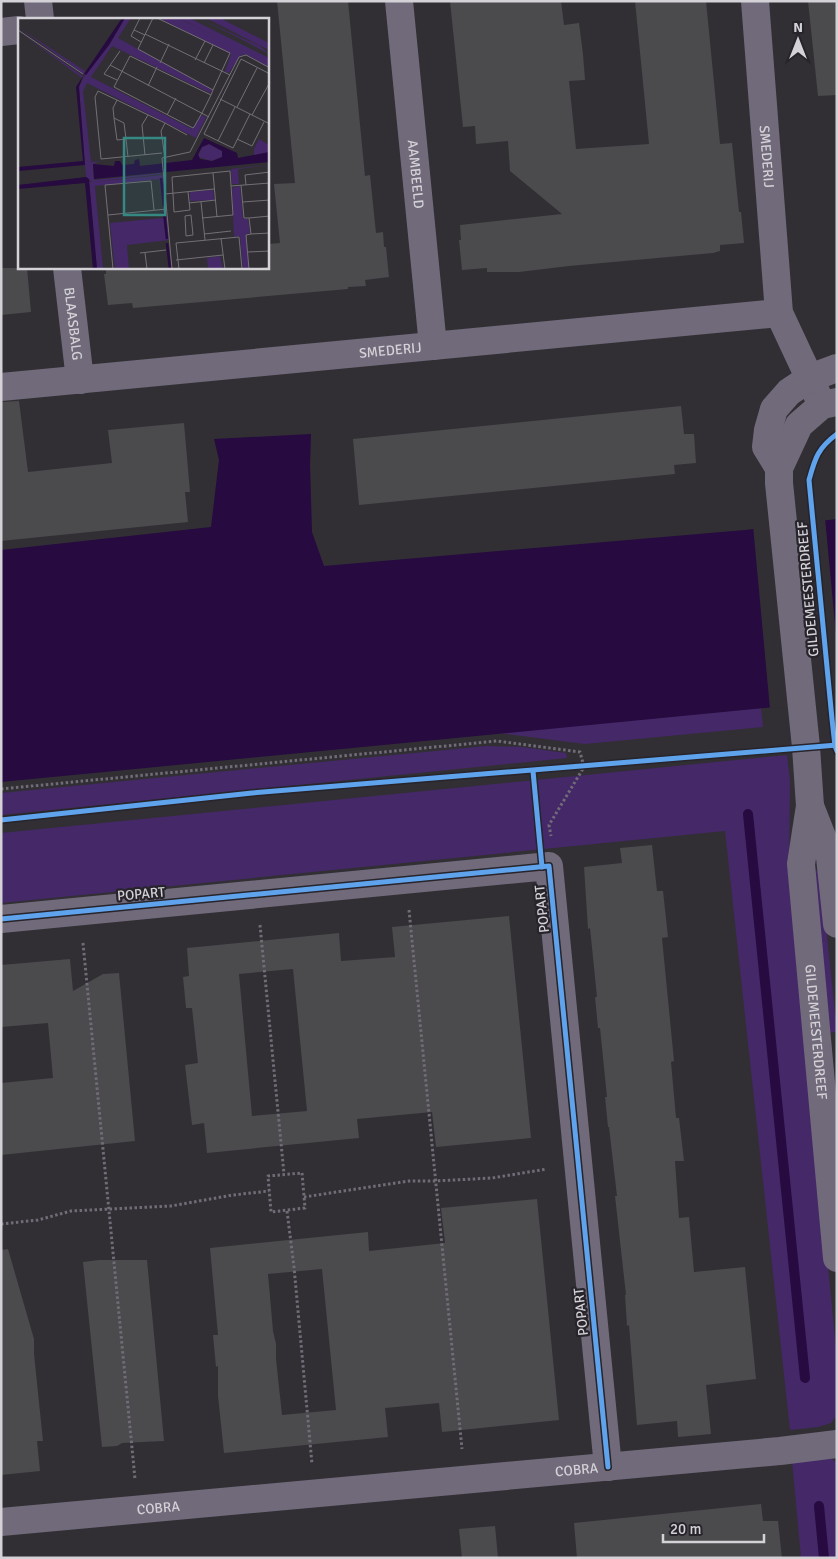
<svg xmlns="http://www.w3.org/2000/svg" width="838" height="1559" viewBox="0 0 838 1559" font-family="Signika,sans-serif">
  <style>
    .green { fill: #452868 }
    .water { fill: #260a40 }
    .pier { fill: #312f34 }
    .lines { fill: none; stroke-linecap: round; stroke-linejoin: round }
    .stream { stroke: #260a40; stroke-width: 10 }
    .building { fill: #4b4a4d; fill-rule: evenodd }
    .path { stroke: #716c77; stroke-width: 3; stroke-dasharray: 2.5 2.5; stroke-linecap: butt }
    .minor { stroke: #716a7b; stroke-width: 28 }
    .tertiary { stroke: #716a7b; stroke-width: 28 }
    .cycleway-casing { stroke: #27242b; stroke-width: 8 }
    .cycleway { stroke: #60a3ed; stroke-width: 5 }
    .labels { text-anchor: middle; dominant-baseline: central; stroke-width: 4.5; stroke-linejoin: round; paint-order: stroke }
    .street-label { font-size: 14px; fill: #d4d2d7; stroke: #27242b }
    .inset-river { fill: none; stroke: #260a40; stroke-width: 2.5 }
    .inset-road { fill: none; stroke: #727075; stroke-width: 1 }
    .view { fill: #368883; fill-opacity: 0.15; stroke: #368883; stroke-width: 2.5 }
    .inset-edge { fill: none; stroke: #d4d2d7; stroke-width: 2.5 }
  </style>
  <rect width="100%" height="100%" fill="#312f34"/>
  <g class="green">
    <polygon points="761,708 763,727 585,744 498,733"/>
    <polygon points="487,746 522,747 566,753 567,758 1,815 1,793"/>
    <polygon points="787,755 790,781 789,878 837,1357 837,1415 831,1423 818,1427 790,1430 725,831 1,903 1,833"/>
    <polygon points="820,870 837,1032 826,1033 810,871"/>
    <polygon points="823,1458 832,1459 837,1463 837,1558 801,1558 792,1460"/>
  </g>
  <polygon class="water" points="311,434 310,465 312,532 324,566 745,530 837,519 837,701 1,782 1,550 211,527 219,460 214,439"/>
  <polygon class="pier" points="825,518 837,645 837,704 770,709 753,526"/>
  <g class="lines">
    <g class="stream">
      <polyline points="748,814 805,1378"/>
      <polyline points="819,1506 824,1558"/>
    </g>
  </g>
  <g class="building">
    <polygon points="277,1 348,1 365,176 370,175 376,233 383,232 384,247 386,247 389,277 365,280 366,286 348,287 348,289 133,308 132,303 108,305 104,274 106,274 106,268 268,268 268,244 280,243 274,184 295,183"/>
    <polygon points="450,1 561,1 564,25 579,23 583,54 585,80 569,81 576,149 649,144 635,1 706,1 720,144 732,143 739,212 741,212 744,243 720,245 720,251 713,253 569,266 519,272 487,272 487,268 462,270 459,240 461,240 460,225 562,214 510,171 508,141 476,144 475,126 463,127"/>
    <polygon points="808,1 837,1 837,95 818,96"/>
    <polygon points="1,268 27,268 31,312 1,315"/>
    <polygon points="19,401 28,472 112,463 108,430 184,423 190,492 185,492 188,522 1,541 1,402"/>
    <polygon points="681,406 684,434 694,434 696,463 674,465 675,474 359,505 353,439"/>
    <polygon points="652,845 657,891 663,891 668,937 662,938 674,1061 671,1062 676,1118 679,1118 684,1161 675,1161 679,1218 689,1217 694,1272 745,1267 756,1379 706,1385 711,1434 678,1437 677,1421 637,1425 629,1325 627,1326 625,1295 626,1295 615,1196 617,1196 609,1127 608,1127 605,1097 607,1097 600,1028 598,1028 595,997 597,997 590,928 588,929 584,867 622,863 620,848"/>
    <path d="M509,916L531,1138L436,1147L432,1112L357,1119L359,1138L207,1153L204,1123L192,1125L185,1065L198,1063L192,1008H186L183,977L189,976L187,948L339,933L341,961L395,957L392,927ZM293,969L307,1111L252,1116L239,974Z"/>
    <polygon points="70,959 73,991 103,974 119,973 135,1141 1,1155 1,1083 53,1078 48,1023 1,1027 1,965"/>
    <path d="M537,1199L559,1420L442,1432L439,1403L385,1408L388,1437L224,1453L218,1396V1366L216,1367L213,1335H218L210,1248L368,1232L369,1251L445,1243L441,1208ZM322,1269L336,1410L282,1415L276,1359V1344L273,1331L268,1274Z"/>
    <polygon points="8,1249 34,1339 34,1354 43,1441 37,1441 40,1471 1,1475 1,1250"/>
    <polygon points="99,1260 147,1260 164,1441 122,1443 117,1446 102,1447 83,1262"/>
    <polygon points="761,1504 763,1521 778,1521 782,1558 577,1558 574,1523"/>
    <polygon points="495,1526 498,1558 462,1558 459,1529"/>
  </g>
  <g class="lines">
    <g class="path">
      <polyline points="1,789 497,741 580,752 584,767 549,825 551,836"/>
      <polyline points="409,910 462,1449"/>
      <polyline points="260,925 284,1174"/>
      <polyline points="83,943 135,1479"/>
      <polygon points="302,1173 305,1208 271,1212 268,1176"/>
      <polyline points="304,1197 409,1181 435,1181 492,1178 547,1169"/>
      <polyline points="287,1211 294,1267 312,1464"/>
      <polyline points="1,1224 38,1220 71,1211 171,1206 233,1195 269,1191"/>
    </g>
    <g class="minor">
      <polyline points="38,1 40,19"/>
      <path id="s1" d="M399,1L433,346"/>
      <path id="s2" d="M755,1L779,313L822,405"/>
      <polyline points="1,32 19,30"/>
      <path id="s3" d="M67,268L80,380"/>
      <path id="s4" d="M1,387L779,313"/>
      <polyline points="1,919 549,866 608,1467"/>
      <path id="s5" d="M1,1522L780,1451L837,1444"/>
    </g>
    <g class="tertiary">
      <path id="s6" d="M837,402L822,405L799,425L779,468V483L806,747L810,806L801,864L837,1258"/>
      <polyline points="779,468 766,447 768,430 774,409 789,392 810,378 837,368"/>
      <polyline points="810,806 830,857 837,924"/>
    </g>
    <g class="cycleway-casing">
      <g id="cycleway">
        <path d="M837,434C818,448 815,458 809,480L832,719L835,746L837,751"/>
        <polyline points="533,771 542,867"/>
        <polyline points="1,820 252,793 837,745"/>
        <polyline points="1,919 549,866 608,1467"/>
      </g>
    </g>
    <use href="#cycleway" class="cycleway"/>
  </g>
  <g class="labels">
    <g class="street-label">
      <text stroke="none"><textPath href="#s2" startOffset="156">SMEDERIJ</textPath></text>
      <text stroke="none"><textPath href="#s1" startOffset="174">AAMBEELD</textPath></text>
      <text stroke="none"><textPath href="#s3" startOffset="56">BLAASBALG</textPath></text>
      <text stroke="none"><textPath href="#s4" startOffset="391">SMEDERIJ</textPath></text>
      <text transform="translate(808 589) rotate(-95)">GILDEMEESTERDREEF</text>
      <text transform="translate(141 894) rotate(-5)">POPART</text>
      <text transform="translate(542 909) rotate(-96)">POPART</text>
      <text stroke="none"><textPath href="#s6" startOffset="660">GILDEMEESTERDREEF</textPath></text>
      <text transform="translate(581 1312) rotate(-96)">POPART</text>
      <text stroke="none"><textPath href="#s5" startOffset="578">COBRA</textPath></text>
      <text stroke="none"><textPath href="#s5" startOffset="158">COBRA</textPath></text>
    </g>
  </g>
  <g transform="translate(18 18)">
    <rect width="251" height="251" fill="#312f34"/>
    <path d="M107,0H113L100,20L194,72L192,75L94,28L73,59L174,111L184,97L188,99L178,120L69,65L65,73L73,144L82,143L75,146L76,162L143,155L144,156L75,164L145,157L147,190L141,161L77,168L85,251H79L71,164H74L68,159L61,69L67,57L0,9L67,53L66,56L91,27ZM141,0H160L199,19L161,0H171L251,40V49L226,36L222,38L211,55L207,54L213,36ZM180,0L242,28L251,36L221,20ZM188,0H202L239,19L251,25V32ZM0,13L65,58L64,60ZM241,121L251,127V134L236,138V131ZM191,126L204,133V139L194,143L180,139L184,129ZM251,147L220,151L221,166H214L213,151ZM222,168L225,201H230L232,215L228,216L231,251H225L222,218L216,219L214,170ZM195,172L196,182L172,183V174ZM145,192L148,193L151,222L109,227L111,251H97L92,205L145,200ZM202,238L205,251H190L189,240Z" fill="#452868"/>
    <path d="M104,0H107L91,27L68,57L66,56ZM65,58L61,69L67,147L0,153V149L65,143L58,69ZM186,120L219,135L220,140L251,134V144L76,161L75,146L96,148L97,143H102L104,147L116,146L117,142L121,141L122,148L174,142ZM191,126L204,133V139L194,143L182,141L180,136L184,129ZM68,159L71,161L79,251H75L67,165L0,171V167Z" fill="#260a40" fill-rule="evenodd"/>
    <path class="inset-river" d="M143,160L146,188M146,194L149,221M149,225L152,251"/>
    <path class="inset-road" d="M122,0L116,12L127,17M135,0L120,31L195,72L212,35L139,0M0,12L65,56M116,12L113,18L123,24M127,16L212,57M177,42L187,23M142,45L151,26M186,45L195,27M92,47L191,99M99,62L86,56L102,33M130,68L139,49M193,77L112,38L96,69L175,110L176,109L184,95L193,77L195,72M202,81L252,106M219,89L239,50M232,96L215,130L186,116L223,41L252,56M149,97L158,80M234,97L252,64M96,100L106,105L108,121L99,122L96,100L95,90L99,82M147,105L169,117M108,121L110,139M219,121L234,128L246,104M200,123L217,89M144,135L83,141L77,79L80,73L147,105L143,113L147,140M127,137L124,107L130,97M195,155L199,199M223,167L226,200H231L233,216L228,217L231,251M228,167L227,157L252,154M213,168L252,165M170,174L172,192L156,194L154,159L212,153L215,197L184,200M147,176L196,171M183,184L187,222M225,184L252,182M171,185L198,182M90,197L149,191M173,197L175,217L168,218L167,198ZM231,200L252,198M186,216L213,213M233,216L252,215M203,220L207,251M230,234L252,233M122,235L148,232M127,235L129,251M158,242L205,237M95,251L87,167L133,163L136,192M154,251L144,140L172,134L221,39L228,37L252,50M161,251L158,225L221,219L224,251M231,251L252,250"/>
    <path class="view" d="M106,120H147V197H106Z"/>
    <rect width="251" height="251" class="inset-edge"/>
  </g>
  <rect width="838" height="1559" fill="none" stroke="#d4d2d7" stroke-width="5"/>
  <g transform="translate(798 40)" stroke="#27242b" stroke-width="4" paint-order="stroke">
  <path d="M0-4L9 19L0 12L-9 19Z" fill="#d4d2d7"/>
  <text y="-8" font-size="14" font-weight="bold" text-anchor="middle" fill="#d4d2d7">N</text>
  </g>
  <path d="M663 1534v8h101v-8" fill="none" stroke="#d4d2d7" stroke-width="2.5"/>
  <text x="670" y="1534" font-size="15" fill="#d4d2d7" stroke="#27242b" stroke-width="4" paint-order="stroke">20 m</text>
</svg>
